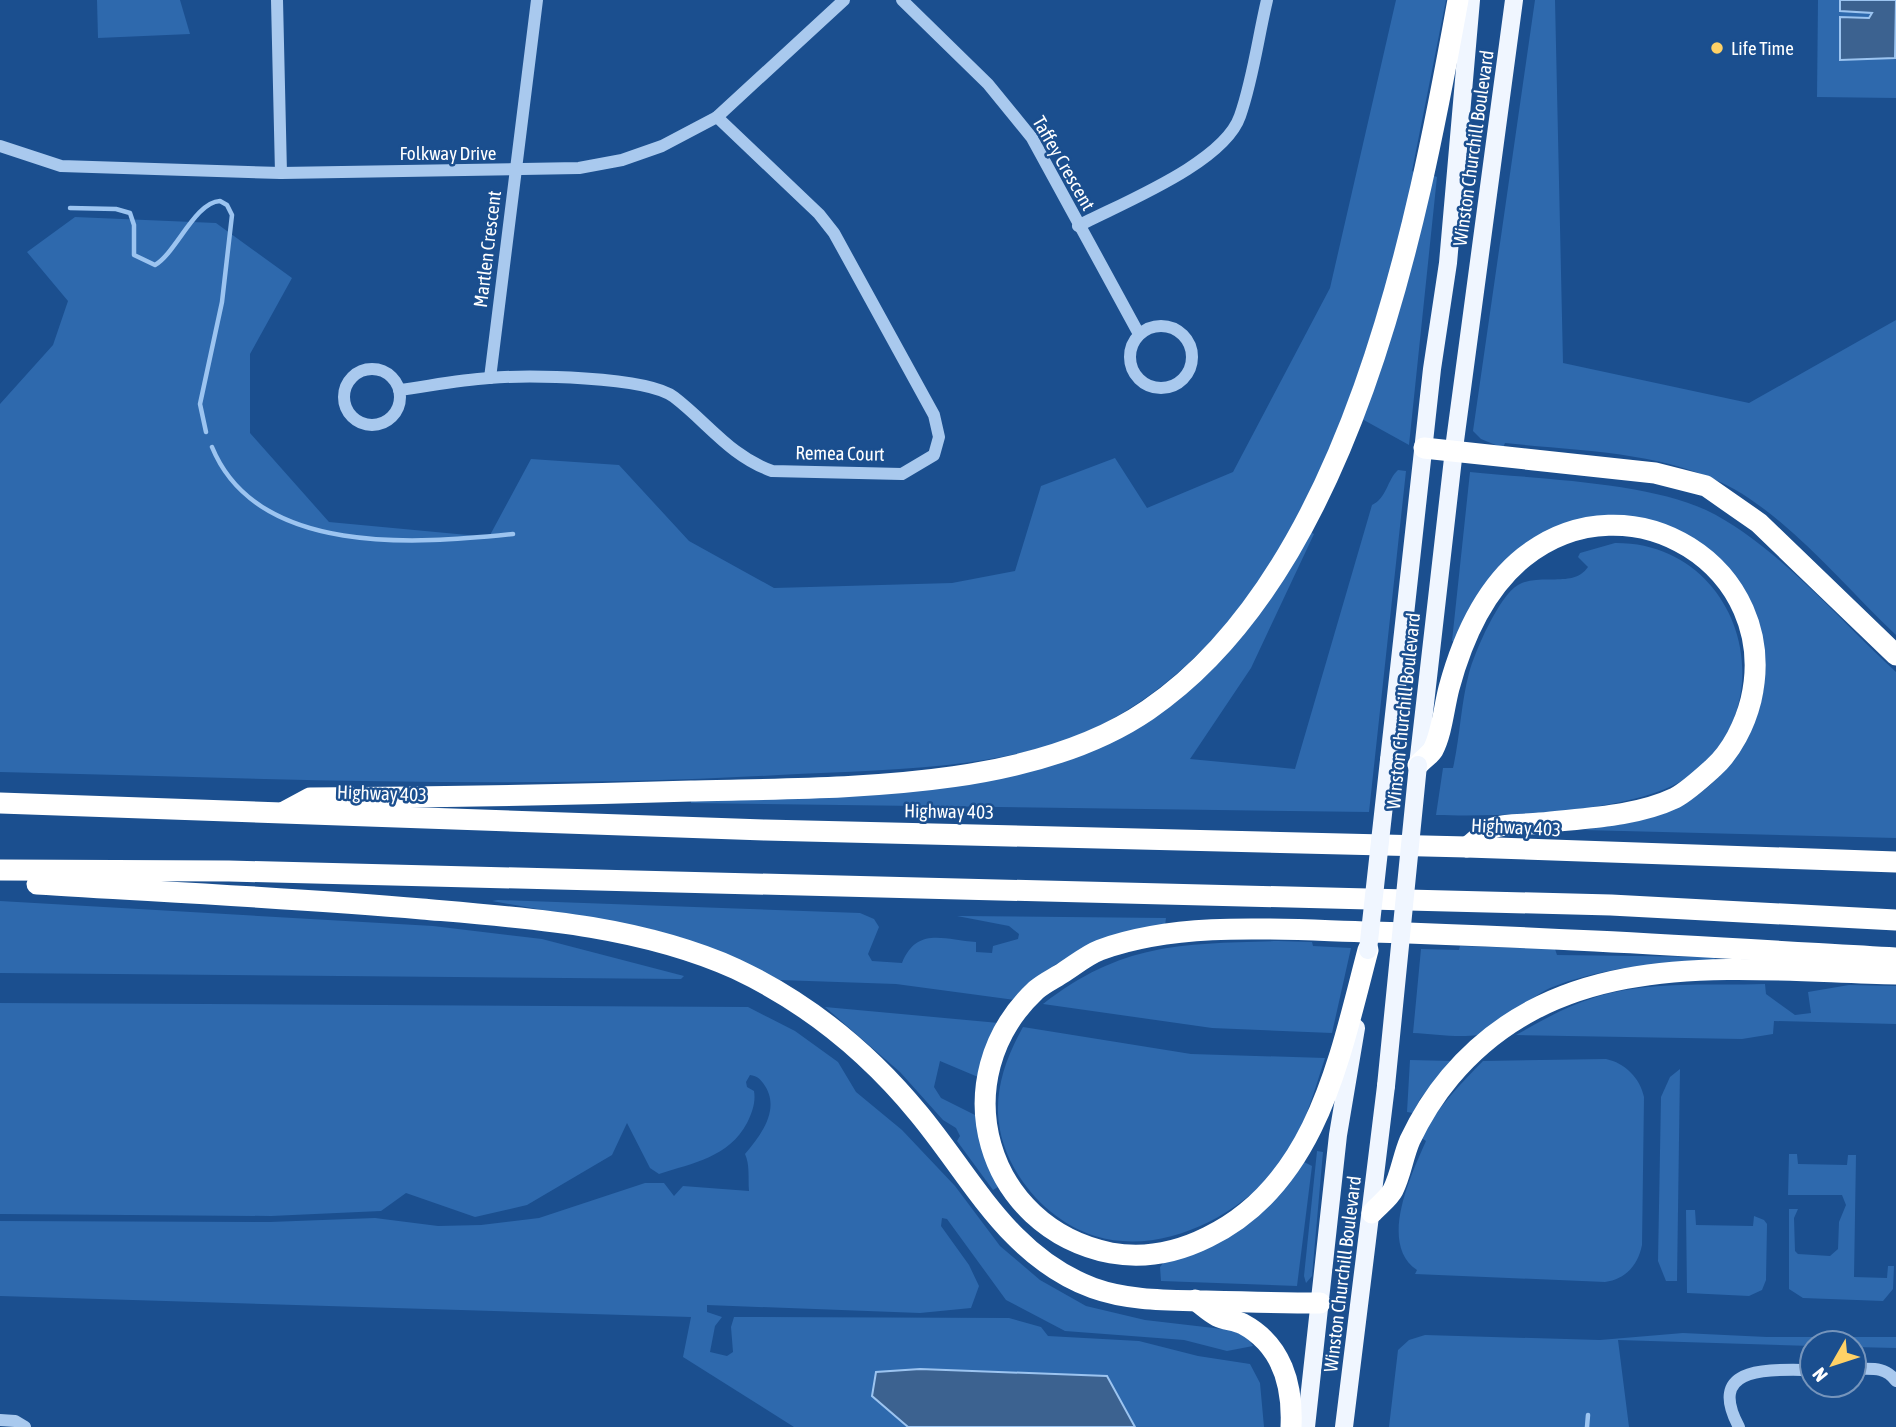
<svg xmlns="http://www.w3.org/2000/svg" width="1896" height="1427" viewBox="0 0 1896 1427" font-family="'Asap Condensed',sans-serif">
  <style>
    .green { fill: #2e69ad }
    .water { fill: #3c6290; stroke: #9cc4f0; stroke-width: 2 }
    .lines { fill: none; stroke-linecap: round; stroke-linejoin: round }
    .stream { stroke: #9cc4f0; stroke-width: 4.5 }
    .minor { stroke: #a9c9ee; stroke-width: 12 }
    .major { stroke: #f0f6ff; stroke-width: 18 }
    .highway { stroke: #fff; stroke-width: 21 }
    .major-bridge { stroke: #f0f6ff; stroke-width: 18 }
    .poi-dot { fill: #ffd166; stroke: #1b4f8f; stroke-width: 2.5 }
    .labels { text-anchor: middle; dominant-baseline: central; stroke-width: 5; stroke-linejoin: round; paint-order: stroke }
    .poi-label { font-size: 19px; fill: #fff; stroke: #1b4f8f; text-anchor: start }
    .street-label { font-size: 19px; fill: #fff; stroke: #1b4f8f }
  </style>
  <rect width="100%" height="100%" fill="#1b4f8f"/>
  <g class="green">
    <polygon points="97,0 180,0 190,34 98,38"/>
    <path d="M1396,0H1446L1412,171L1418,174C1370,340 1323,534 1194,658C1153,697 1106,728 1051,745C964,771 870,770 779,775C520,790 260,778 0,772V404L53,345L68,301L27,252L75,217L216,223L292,278L250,354V433L329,522L489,537L531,459L619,465L689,541L774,588L952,583L1015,571L1041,486L1115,458L1147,508L1233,472L1330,288Z"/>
    <path d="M1535,0H1555L1563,363L1749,403L1896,320V635C1844,586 1796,525 1734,489C1667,451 1579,451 1505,443L1503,448L1481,439L1473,431Z"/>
    <polygon points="1818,0 1896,0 1896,98 1817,97"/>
    <polygon points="1432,175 1437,177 1409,445 1362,419 1401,305"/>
    <path d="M1398,470L1406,471L1369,812L691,803V798L947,784L1166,708L1243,636L1283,580L1310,532L1314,534L1251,668L1190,759L1295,769L1372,505C1387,498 1387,480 1398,470Z"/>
    <path d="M1470,472C1538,479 1646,482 1706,510C1775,543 1839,620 1896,672V838L1583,830C1614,825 1647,822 1676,808C1751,771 1793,671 1745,596C1733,576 1710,559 1694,542L1559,529L1457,642L1452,641Z"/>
    <path d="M1615,543C1737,542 1787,696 1695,772C1644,814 1501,817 1436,815L1443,768H1453C1460,737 1461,703 1469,673C1475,651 1499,596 1518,585C1540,572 1573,589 1588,567L1578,557L1580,553Z"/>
    <path d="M498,900L860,913L874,919L879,927L868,954L872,961L902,963C917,926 944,940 976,942V952L992,953L993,946L1018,939L1019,934L1009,926L957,916L1166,918L1165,926C1104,942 1058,950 1015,1000L896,984L779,980L737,959L654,930L492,901Z"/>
    <polygon points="0,901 433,926 542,939 684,976 681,979 0,973"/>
    <path d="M1278,941L1312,942L1313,946L1351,948L1332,1033L1212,1028L1043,1004C1123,942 1182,944 1278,941Z"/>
    <path d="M1460,946L1555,949L1557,955L1715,957L1714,964C1657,962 1604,967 1550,988C1532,996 1488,1033 1478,1035C1458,1038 1433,1034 1413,1033L1421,949L1459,950Z"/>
    <path d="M1765,984L1766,994L1795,1015L1811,1013L1808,992L1849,985L1896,986V1024L1774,1021L1773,1034L1742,1039L1516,1035C1541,1021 1565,1007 1593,998C1647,980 1710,986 1765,984Z"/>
    <path d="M0,1003L748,1007L795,1031L838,1062L856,1092L902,1130L955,1186L1000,1246L1040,1280L1086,1306L1145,1320L1231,1330L1247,1337L1253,1346L1227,1351L1184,1340L1065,1331L1006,1300L947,1219L942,1218L941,1226L969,1265L979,1286L971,1308L920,1313L707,1305V1312L722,1317L715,1326L710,1352L727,1356L733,1352L731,1327L734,1317L1009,1318L1041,1327L1048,1336L1139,1341L1198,1356L1250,1364L1260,1383L1264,1427H794L683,1357L691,1317L0,1296V1221L270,1222L375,1218L438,1226L481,1225L539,1218L645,1183H664L674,1196L683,1186L749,1191C748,1178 750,1165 745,1154C761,1135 782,1108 763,1083C759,1078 757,1076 750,1075L746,1082L747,1087L754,1091C756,1102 752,1113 747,1123C729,1157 693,1163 659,1174L650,1168L627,1123L612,1155L527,1205L475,1217L406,1193L381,1211L271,1216L0,1214Z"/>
    <polygon points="825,1007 999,1023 982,1058 978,1077 940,1061 934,1087 941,1098 977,1116 985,1157 998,1187 993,1190 957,1141 960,1136 956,1128 943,1120 900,1072"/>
    <path d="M1023,1027L1191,1054L1325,1058C1313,1095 1301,1140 1276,1170C1234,1218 1160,1256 1095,1236C1044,1220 1000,1167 998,1113C997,1082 1008,1054 1023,1027Z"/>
    <path d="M1606,1059C1625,1063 1640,1078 1644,1097L1642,1245C1638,1265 1626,1279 1605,1282L1415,1274L1417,1270C1378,1244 1411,1175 1426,1141L1420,1137C1437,1109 1460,1084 1483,1061Z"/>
    <polygon points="1410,1060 1453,1061 1420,1099 1413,1113 1407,1112"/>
    <polygon points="1680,1069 1677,1281 1666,1281 1658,1261 1661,1097 1670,1077"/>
    <polygon points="1317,1151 1323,1152 1312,1276 1306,1283 1304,1276"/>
    <polygon points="1789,1154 1797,1154 1798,1164 1847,1165 1848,1155 1856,1155 1854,1277 1887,1278 1888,1266 1894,1266 1893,1289 1883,1301 1803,1298 1789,1289 1789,1209 1798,1209 1794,1218 1795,1251 1798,1254 1830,1256 1838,1249 1839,1222 1846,1205 1842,1195 1788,1195"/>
    <path d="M1304,1162L1312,1166L1297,1286L1161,1281L1160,1267L1164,1262C1227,1243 1267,1217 1304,1162Z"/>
    <polygon points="1686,1210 1695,1210 1696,1225 1753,1226 1754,1216 1764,1220 1767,1224 1766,1280 1762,1290 1749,1296 1687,1293"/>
    <polygon points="1683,1333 1767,1337 1896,1337 1896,1348 1854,1347 1854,1343 1812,1343 1812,1346 1618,1340 1629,1427 1389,1427 1398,1350 1409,1340 1425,1335 1600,1340"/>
  </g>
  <g class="water">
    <polygon points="1840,0 1896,0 1895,58 1840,60 1840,17 1869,18 1872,13 1840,11"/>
    <polygon points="920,1369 1107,1376 1135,1427 908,1427 872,1396 876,1372"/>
  </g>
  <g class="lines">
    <g class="stream">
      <path d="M70,208L116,209L130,213L134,225V255L155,265C176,253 195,202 220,201L227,205L232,215L222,302L200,404L206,432"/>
      <path d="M212,447C257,557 417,544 513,534"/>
      <polyline points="1587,1427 1588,1415"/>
    </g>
    <g class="minor">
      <polyline points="277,0 281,173"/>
      <polyline points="902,0 988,84 1032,138 1139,334"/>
      <polyline points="0,146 61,166 281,173 579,168 622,160 662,146 717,117 844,0"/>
      <path d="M1078,226C1122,203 1224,163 1240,116C1253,79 1258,38 1267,0"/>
      <circle cx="1161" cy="357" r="31"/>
      <circle cx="372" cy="397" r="28"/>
      <polyline points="490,378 537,0"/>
      <path d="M399,390C429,386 459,380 489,378C527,375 646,376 674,397C708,423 730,456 772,471L902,474L934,455L939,437L934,415L834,233L819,214L717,117"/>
      <path d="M1854,1369C1871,1369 1885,1366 1896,1381"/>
      <polyline points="0,1420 15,1421 25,1427"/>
      <path d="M1739,1427C1705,1364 1771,1370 1812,1370"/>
    </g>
    <g class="major">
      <polyline points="1389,760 1432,369 1448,263 1471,0"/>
      <polyline points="1418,765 1455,441 1514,0"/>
      <polyline points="1306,1427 1338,1135 1356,1028"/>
      <polyline points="1344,1427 1386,1086"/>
    </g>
    <g class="highway">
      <polyline points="1424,448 1655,473 1706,486 1759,523 1896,655"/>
      <path d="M1418,765C1422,760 1430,755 1433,750C1442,733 1444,707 1449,688C1462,640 1484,589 1524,557C1630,473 1782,567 1751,700C1745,724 1732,751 1713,768C1702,778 1688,791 1675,798C1635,817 1584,818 1540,823C1526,825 1506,823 1493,828C1484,832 1475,841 1467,847"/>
      <polyline points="0,803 765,830 1467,847 1896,862"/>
      <path d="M284,812L310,798C437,797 564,795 691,791C833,787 1027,793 1148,710C1351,571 1417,227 1458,0"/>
      <polyline points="0,870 229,871 1611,905 1896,920"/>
      <path d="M37,884C165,892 294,898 422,909C527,918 638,925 736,969C808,1003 869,1053 919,1114C972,1178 1009,1257 1093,1288C1129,1301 1168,1300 1206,1301C1244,1302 1282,1303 1320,1303"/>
      <path d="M1368,950C1340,1056 1317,1184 1208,1237C1178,1252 1144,1259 1111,1253C985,1228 942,1078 1036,990C1044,983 1055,978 1064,972C1075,965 1087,955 1100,950C1181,920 1286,930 1372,932C1547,937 1721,948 1896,958"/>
      <path d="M1372,1213C1378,1206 1389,1198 1393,1190C1401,1174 1403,1156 1410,1140C1421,1117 1434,1096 1450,1077C1564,942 1739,971 1896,974"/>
      <path d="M1195,1300C1202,1305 1209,1312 1217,1316C1225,1320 1235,1320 1243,1324C1282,1345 1293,1385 1291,1427"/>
    </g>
    <g class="major-bridge">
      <polyline points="1368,950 1389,760"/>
      <polyline points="1386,1086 1418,765"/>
    </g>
  </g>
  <circle class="poi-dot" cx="1717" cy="48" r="7"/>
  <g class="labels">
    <g class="poi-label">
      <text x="1731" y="48">Life Time</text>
    </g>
    <g class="street-label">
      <text transform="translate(1473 148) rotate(-82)">Winston Churchill Boulevard</text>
      <text x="448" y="153">Folkway Drive</text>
      <text transform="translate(1064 163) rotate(60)">Taffey Crescent</text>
      <text transform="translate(487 249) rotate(-83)">Martlen Crescent</text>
      <text transform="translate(840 453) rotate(1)">Remea Court</text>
      <text transform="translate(1403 711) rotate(-84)">Winston Churchill Boulevard</text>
      <text transform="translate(382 793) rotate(2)">Highway 403</text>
      <text transform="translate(949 811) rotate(1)">Highway 403</text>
      <text transform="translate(1516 827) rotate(3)">Highway 403</text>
      <text transform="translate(1342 1274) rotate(-83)">Winston Churchill Boulevard</text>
    </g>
  </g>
  <g transform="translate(1833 1364) rotate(231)"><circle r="33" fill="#1b4f8f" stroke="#7695bc" stroke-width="2"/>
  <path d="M0-5L12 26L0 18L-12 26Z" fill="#ffd166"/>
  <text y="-10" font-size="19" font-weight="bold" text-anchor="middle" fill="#ffffff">N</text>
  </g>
</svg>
